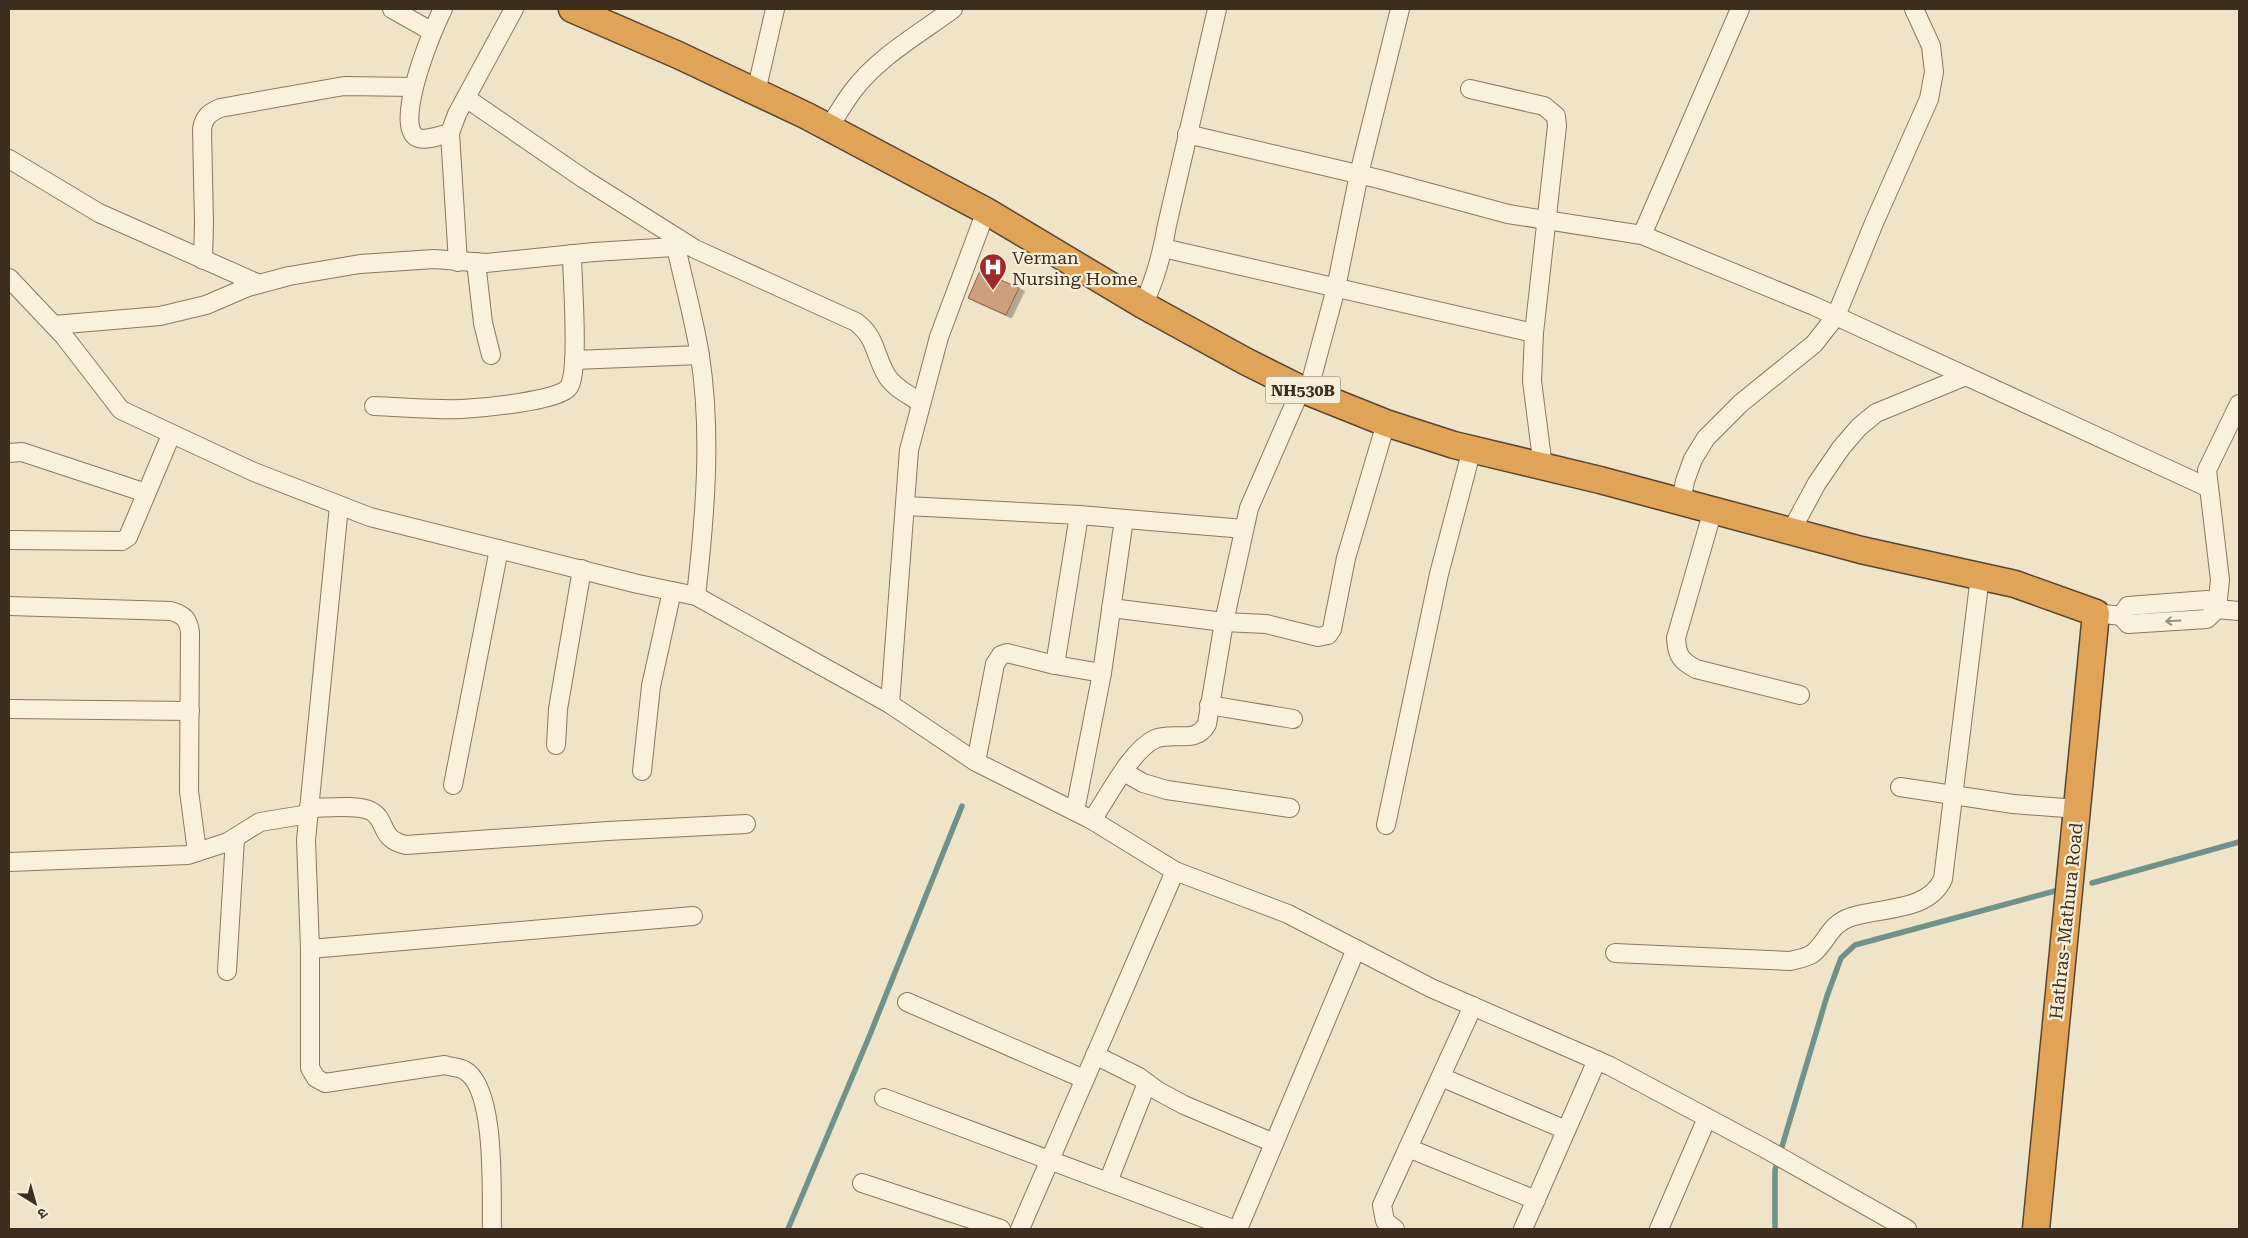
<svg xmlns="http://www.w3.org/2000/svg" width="2248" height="1238" viewBox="0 0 2248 1238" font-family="'Roboto Serif','Noto Sans Devanagari',serif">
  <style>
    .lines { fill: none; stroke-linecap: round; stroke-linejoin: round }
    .stream { stroke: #6f938a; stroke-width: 5.5 }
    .building { fill: #cf9f7d; stroke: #8d5f41; filter: url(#shadow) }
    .minor-casing { stroke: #8d765c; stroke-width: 20 }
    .highway-casing { stroke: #5b4430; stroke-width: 29 }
    .minor { stroke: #faf1dc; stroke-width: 18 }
    .highway { stroke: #e0a458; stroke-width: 26 }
    .oneway { stroke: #9c907e }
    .labels { text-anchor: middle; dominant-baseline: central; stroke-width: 4.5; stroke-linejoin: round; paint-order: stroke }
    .shield { fill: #f7eed8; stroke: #756857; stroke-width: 1 }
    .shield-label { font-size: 16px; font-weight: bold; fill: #3d2e20 }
    .poi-label { font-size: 18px; fill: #3d2e20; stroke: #f7eed8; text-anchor: start }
    .street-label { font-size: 18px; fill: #3d2e20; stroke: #f7eed8 }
  </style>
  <defs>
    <filter id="shadow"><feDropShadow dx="5.5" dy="3" stdDeviation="0" flood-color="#0004"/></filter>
  </defs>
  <rect width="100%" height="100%" fill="#f0e4c8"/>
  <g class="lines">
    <g class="stream">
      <polyline points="2092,883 2239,842"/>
      <polyline points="788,1229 869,1037 962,806"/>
      <polyline points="1775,1229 1775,1170 1827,996 1841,958 1855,945 2055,891"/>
    </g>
  </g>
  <polygon class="building" points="980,271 1019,288 1006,315 968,298"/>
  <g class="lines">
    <g class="minor-casing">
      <g id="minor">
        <polyline points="392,9 431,31"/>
        <path d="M443,9C433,28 394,122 416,137C425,142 441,135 450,133"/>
        <polyline points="1470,89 1544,106 1556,116 1557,126 1534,333 1532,381 1543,467"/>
        <polyline points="756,92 775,9"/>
        <path d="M466,98L584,179L695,249L856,322C877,338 874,355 887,376C894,388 910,395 921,403"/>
        <path d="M829,127C837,115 844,103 852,92C878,57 919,34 953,9"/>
        <polyline points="1187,134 1379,179 1508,214 1642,235 1814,306 2209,488"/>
        <polyline points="9,159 99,213 259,284"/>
        <polyline points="1642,235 1740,9"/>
        <path d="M676,247C684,283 694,319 700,356C712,434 705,517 696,596"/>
        <polyline points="1163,248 1534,333"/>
        <path d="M203,260L204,223L202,129C204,117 209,113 220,108L344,86L414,87"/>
        <polyline points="458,262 450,133 457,114 514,9"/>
        <polyline points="476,262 483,323 491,355"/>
        <polyline points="9,278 63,335 121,410 254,472 370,517 638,584 696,596 890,704 976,762 1092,820 1175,871 1288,914 1431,988 1610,1066 1764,1148 1907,1229"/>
        <path d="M1143,305C1156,278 1162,254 1167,225L1217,9"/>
        <polyline points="54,325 160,316 206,305 248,287 289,276 360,264 434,259 486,263 594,252 690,246"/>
        <polyline points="574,360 700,355"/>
        <polyline points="1308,392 1336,288 1359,174 1400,9"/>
        <path d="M374,406C403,407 433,410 462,409C480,408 561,401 569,387C580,369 572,280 572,254"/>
        <polyline points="9,453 22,452 146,493"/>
        <polyline points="1681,502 1685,481 1693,459 1706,438 1741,403 1814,344 1836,316 1874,223 1929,99 1934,72 1931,46 1914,9"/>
        <path d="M339,506L306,840L310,949V1068L316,1078L325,1083L445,1065C450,1067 459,1067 464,1070C497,1087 491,1195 492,1229"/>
        <polyline points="906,506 1079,515 1244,529"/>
        <path d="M1713,510L1676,638C1677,656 1681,661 1696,669L1800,695"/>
        <polyline points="1791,531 1817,483 1841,448 1859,427 1876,413 1966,376"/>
        <polyline points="9,540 122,541 128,537 171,435"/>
        <path d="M9,606L171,611C184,615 188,619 190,632L189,791L197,852"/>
        <polyline points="1111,608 1224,622 1266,624 1318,637 1328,635 1332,629 1346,558 1386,423"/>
        <polyline points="2096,613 2121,616 2128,624 2207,619 2217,609 2220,580 2207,470 2239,404"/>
        <polyline points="2121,616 2128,606 2207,600 2217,609 2239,611"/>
        <polyline points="1055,665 1079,515"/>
        <polyline points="890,704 909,450 939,337 986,211"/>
        <polyline points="1209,705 1293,719"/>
        <polyline points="9,709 190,711"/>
        <polyline points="556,745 558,709 582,569"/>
        <polyline points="976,762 995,664 1001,655 1007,653 1055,665 1102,673"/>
        <polyline points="642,771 651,686 672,591"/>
        <polyline points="1124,772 1143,783 1167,790 1290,808"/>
        <polyline points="453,785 499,549"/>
        <polyline points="1900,787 2013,804 2078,809"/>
        <path d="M309,808C325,808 357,804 371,811C388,820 378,839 406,845L608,831L746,824"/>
        <polyline points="1075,811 1102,673 1124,519"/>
        <path d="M1092,820C1108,797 1131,750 1155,739C1173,731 1196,745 1207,724L1224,622L1249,508L1301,389"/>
        <polyline points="1386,825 1439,574 1472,449"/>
        <polyline points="9,862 188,855 228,842 260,822 309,814"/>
        <polyline points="310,949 693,916"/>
        <path d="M1615,953L1790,961C1798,959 1806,958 1812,954C1827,943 1829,924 1851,917C1881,907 1928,912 1943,879L1980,576"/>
        <polyline points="227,971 235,838"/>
        <polyline points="907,1002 1084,1079"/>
        <polyline points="1095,1055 1139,1077 1158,1091 1184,1105 1274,1143"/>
        <polyline points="1441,1077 1566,1130"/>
        <polyline points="884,1098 1233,1229"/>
        <polyline points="1408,1148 1536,1200"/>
        <polyline points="1108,1182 1147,1083"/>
        <polyline points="862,1183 1001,1229"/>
        <polyline points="1020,1229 1175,871"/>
        <polyline points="1238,1229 1356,949"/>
        <polyline points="1395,1229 1385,1221 1382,1205 1473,1006"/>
        <polyline points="1523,1229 1597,1060"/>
        <polyline points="1659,1229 1707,1118"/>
      </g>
    </g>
    <g class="highway-casing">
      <polyline id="highway" points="572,9 678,55 807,116 986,211 1143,305 1245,361 1301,389 1386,423 1454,445 1600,480 1861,550 2015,584 2096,613 2036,1229"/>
    </g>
    <use href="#minor" class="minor"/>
    <use href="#highway" class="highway"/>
  </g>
  <defs><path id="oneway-shaft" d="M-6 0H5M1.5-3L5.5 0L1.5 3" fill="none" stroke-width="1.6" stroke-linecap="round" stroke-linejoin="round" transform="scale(1.25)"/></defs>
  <use class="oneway" href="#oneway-shaft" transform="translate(2173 621) rotate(177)"/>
  <defs>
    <g id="hospital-pin" transform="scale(1.4375)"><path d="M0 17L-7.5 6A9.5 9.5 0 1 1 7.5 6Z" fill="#9e2a2b" stroke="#f7eed8"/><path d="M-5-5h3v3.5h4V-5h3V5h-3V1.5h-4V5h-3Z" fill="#fff"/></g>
  </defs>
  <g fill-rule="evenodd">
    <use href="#hospital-pin" x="993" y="267"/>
  </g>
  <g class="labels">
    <rect class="shield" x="1265.5" y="376.5" width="75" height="27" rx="4"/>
    <g class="shield-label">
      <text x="1303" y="390">NH530B</text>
    </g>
    <g class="poi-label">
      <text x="1012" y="257">Verman<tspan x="1012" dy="21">Nursing Home</tspan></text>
    </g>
    <g class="street-label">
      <text transform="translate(2066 921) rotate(-84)">Hathras-Mathura Road</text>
    </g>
  </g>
  <rect width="2248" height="1238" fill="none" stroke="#3d2e20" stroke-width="20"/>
  <g transform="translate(35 1203) rotate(143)" stroke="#f7eed8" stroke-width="4" paint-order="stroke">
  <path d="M0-4L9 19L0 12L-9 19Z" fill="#3d2e20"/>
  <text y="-8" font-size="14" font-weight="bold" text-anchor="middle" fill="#3d2e20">उ</text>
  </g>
</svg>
